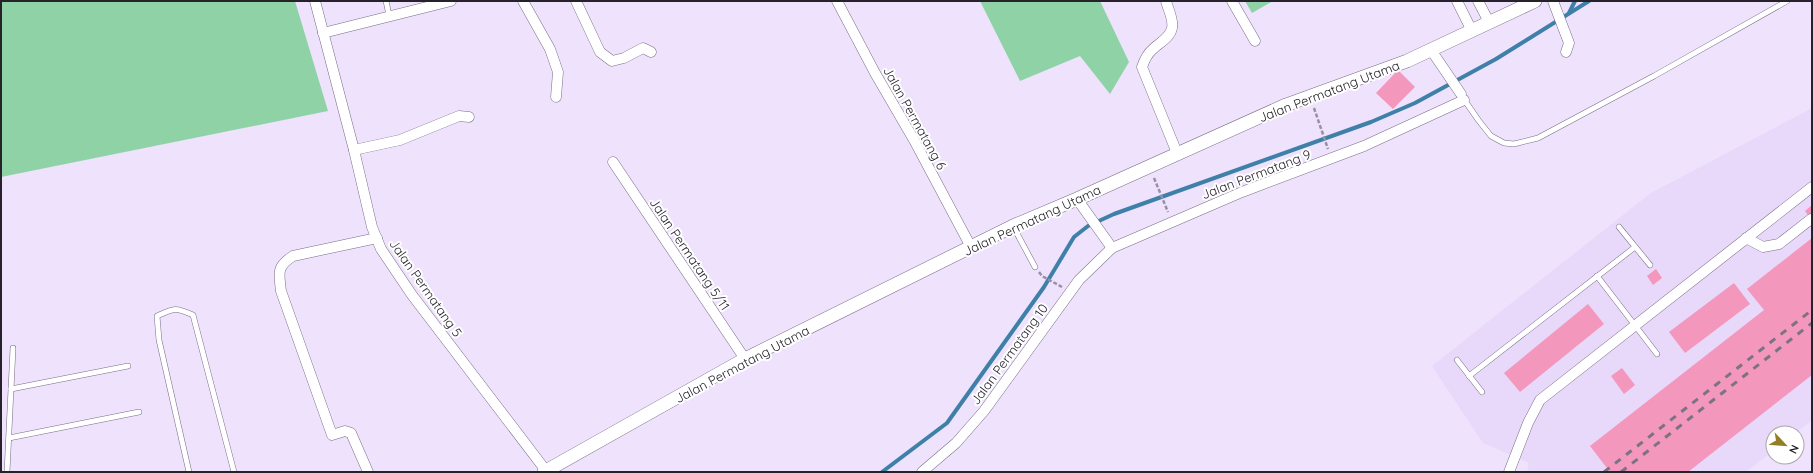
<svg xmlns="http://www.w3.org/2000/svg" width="1813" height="473" viewBox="0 0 1813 473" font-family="Quicksand,sans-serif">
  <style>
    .built { fill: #e8d8fa }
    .green { fill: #8fd2a6 }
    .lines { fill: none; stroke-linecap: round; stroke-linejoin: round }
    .stream { stroke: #3f80a9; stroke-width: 4 }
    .building { fill: #f397bc }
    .service-casing { stroke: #796e85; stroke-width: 6 }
    .minor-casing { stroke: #796e85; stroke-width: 11 }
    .tertiary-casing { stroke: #796e85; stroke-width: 14 }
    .path { stroke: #9990a4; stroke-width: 2.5; stroke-dasharray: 4 2; stroke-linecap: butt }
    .service { stroke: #fff; stroke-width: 5 }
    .minor { stroke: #fff; stroke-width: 10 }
    .tertiary { stroke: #fff; stroke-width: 13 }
    .rail { stroke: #7b7384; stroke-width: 3; stroke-dasharray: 7 7; stroke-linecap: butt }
    .labels { text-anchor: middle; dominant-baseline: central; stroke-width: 4; stroke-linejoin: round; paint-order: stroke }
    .street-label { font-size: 13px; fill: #26212b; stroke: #fff }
  </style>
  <rect width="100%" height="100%" fill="#eee2fd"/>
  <polygon class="built" points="1812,108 1812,420 1796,433 1773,433 1773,451 1746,472 1527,472 1529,463 1483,443 1432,366 1651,193"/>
  <g class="green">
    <polygon points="1,1 295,1 328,111 1,177"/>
    <polygon points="980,1 1100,1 1129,62 1110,94 1080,56 1020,81"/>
    <polygon points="1245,1 1273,1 1252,13"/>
  </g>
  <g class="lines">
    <g class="stream">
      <polyline points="1569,13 1575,1"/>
      <polyline points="882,472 947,423 1044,287 1074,237 1088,226 1114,214 1371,122 1415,103 1496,59 1589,1"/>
    </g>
  </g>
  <g class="building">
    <polygon points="1398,70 1415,87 1393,109 1376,93"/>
    <polygon points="1812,205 1812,221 1805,211"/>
    <polygon points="1812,238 1812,375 1688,472 1610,472 1590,446 1764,310 1747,289"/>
    <polygon points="1656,269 1662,278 1653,285 1647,276"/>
    <polygon points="1734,283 1750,304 1685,353 1669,332"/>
    <polygon points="1588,304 1604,324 1520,392 1504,373"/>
    <polygon points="1622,368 1635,385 1624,394 1611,376"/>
  </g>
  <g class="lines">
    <g class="service-casing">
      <g id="service">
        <polyline points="386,1 389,15"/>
        <polyline points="1463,98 1479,121 1491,136 1504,143 1514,144 1538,138 1654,76 1787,1"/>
        <polyline points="1013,226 1035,267"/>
        <polyline points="1619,227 1650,265"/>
        <polyline points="1597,276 1657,354"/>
        <polyline points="1457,360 1482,392"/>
        <polyline points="1469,376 1635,247"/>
        <polyline points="11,389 128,366"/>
        <polyline points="9,438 139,412"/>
        <polyline points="7,472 13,348"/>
        <path d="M189,472L159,340L157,316C174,308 175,307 193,315L234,472"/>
      </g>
    </g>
    <g class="minor-casing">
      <g id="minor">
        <polyline points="315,1 354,150 372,227 381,249 412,295 547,472"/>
        <polyline points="523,1 550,49 558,72 556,97"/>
        <polyline points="576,1 600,52 612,61 624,58 643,48 651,52"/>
        <polyline points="837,1 875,73 914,140 971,247"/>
        <path d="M1166,1C1168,9 1174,20 1172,28C1170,38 1159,43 1153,49C1147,54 1144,61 1142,67L1177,153"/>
        <polyline points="1232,1 1255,41"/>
        <polyline points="1457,1 1472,31"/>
        <polyline points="1478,1 1489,22"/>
        <polyline points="1553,1 1569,43 1566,52"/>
        <polyline points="323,33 451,1"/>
        <polyline points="1431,50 1461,94"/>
        <polyline points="354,150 400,140 459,116 469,117"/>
        <polyline points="613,162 745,359"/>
        <polyline points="1077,199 1112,248"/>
        <polyline points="1746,238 1763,247 1779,244 1811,219"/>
        <path d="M368,472L351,433L345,431L332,435L281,291C279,273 276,267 293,256L377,238"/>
        <polyline points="922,472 956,443 984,411 1079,280 1112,248 1242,192 1364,146 1464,100"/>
        <polyline points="1509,472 1528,423 1540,400 1812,187"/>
      </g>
    </g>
    <g class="tertiary-casing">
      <polyline id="tertiary" points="544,472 745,359 1013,226 1077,199 1286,105 1407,61 1535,1"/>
    </g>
    <g class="path">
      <polyline points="1314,108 1328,149"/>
      <polyline points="1154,178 1168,212"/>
      <polyline points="1039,272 1042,276 1062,287"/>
    </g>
    <use href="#service" class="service"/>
    <use href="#minor" class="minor"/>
    <use href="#tertiary" class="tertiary"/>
    <g class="rail">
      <polyline points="1604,472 1812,310"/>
      <polyline points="1621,472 1812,323"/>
    </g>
  </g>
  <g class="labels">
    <g class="street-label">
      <text transform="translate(1329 91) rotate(-21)">Jalan Permatang Utama</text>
      <text transform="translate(915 118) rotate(61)">Jalan Permatang 6</text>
      <text transform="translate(1256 174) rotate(-21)">Jalan Permatang 9</text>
      <text transform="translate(1032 220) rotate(-25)">Jalan Permatang Utama</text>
      <text transform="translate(690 254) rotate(56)">Jalan Permatang 5/11</text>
      <text transform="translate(426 288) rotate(55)">Jalan Permatang 5</text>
      <text transform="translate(1009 354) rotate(-54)">Jalan Permatang 10</text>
      <text transform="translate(742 364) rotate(-28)">Jalan Permatang Utama</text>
    </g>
  </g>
  <rect width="1813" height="473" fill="none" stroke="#26212b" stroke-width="4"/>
  <g transform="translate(1785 445) rotate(116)"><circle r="19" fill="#ffffff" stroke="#a8a6aa"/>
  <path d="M0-3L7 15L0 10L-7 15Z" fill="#947d24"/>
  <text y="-6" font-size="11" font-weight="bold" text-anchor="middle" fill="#26212b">N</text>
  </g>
</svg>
